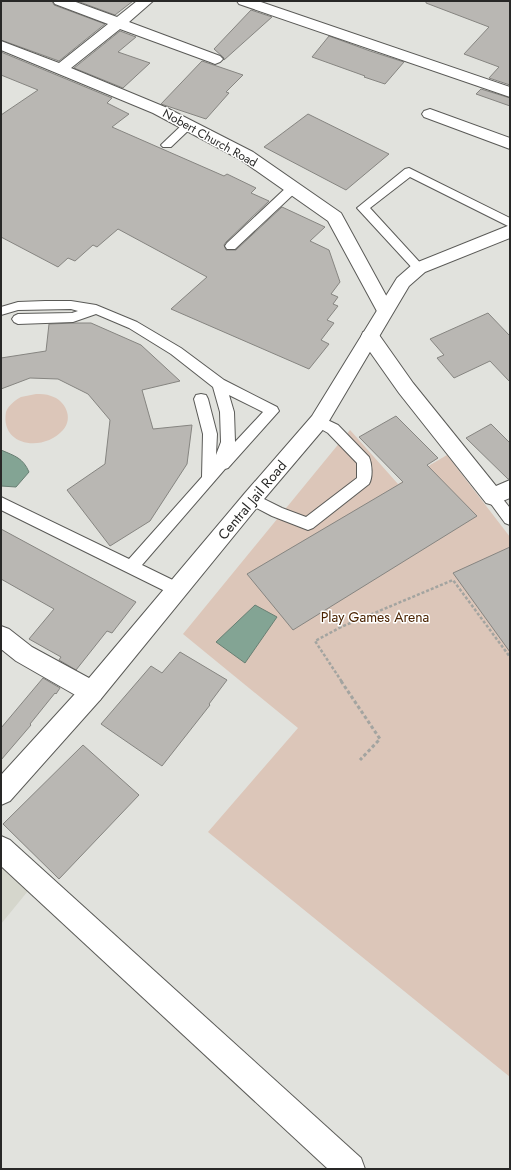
<svg xmlns="http://www.w3.org/2000/svg" width="511" height="1170" viewBox="0 0 511 1170" font-family="Jost,sans-serif">
  <style>
    .built { fill: #d5d6cc }
    .green { fill: #dcc6b9 }
    .water { fill: #83a494; stroke: #687f73 }
    .building { fill: #b9b7b3; stroke: #868581 }
    .lines { fill: none; stroke-linecap: round; stroke-linejoin: round }
    .service-casing { stroke: #5a5a57; stroke-width: 2 }
    .minor-casing { stroke: #5a5a57; stroke-width: 2 }
    .secondary-casing { stroke: #5a5a57; stroke-width: 2 }
    .path-far1 { stroke: #a3a4a0; stroke-width: 2.5; stroke-dasharray: 3 2; stroke-linecap: butt }
    .path { stroke: #a3a4a0; stroke-width: 3; stroke-dasharray: 3.5 2.5; stroke-linecap: butt }
    .service { fill: #fff; fill-rule: evenodd }
    .minor { fill: #fff; fill-rule: evenodd }
    .secondary { fill: #fff; fill-rule: evenodd }
    .labels { text-anchor: middle; dominant-baseline: central; stroke-width: 3; stroke-linejoin: round; paint-order: stroke }
    .far-street-label { font-size: 12px; fill: #282827; stroke: #fffffe }
    .street-label { font-size: 14px; fill: #282827; stroke: #fffffe }
    .park-label { font-size: 14px; fill: #4a2201; stroke: #fffffe }
  </style>
  <rect width="100%" height="100%" fill="#e1e2dd"/>
  <polygon class="built" points="1,863 32,886 1,924"/>
  <g class="green">
    <path d="M36,394C41,394 46,394 51,396C65,400 74,418 63,430C44,452 0,447 6,412C8,406 15,400 21,397C26,396 31,395 36,394Z"/>
    <polygon points="350,430 398,484 447,455 510,537 510,1077 208,832 298,728 183,634"/>
  </g>
  <g class="water">
    <path d="M1,450C15,456 23,458 29,472L16,487L1,486Z"/>
    <polygon points="255,605 277,617 245,663 216,642"/>
  </g>
  <g class="building">
    <polygon points="1,1 52,1 54,5 105,24 59,61 1,40"/>
    <polygon points="77,1 133,1 115,15"/>
    <polygon points="426,1 510,1 510,85 489,78 499,67 464,54 489,27 426,3"/>
    <polygon points="251,10 272,17 224,60 224,58 214,49"/>
    <polygon points="120,31 136,37 118,52 150,63 123,88 74,68"/>
    <polygon points="329,36 370,51 404,62 385,84 364,77 365,76 312,57"/>
    <polygon points="1,52 112,98 107,103 129,114 112,127 224,176 227,174 256,188 251,193 269,201 226,242 224,245 226,250 236,250 282,207 325,227 310,241 329,250 340,282 331,294 338,297 333,304 338,306 327,320 334,323 321,340 329,344 309,369 171,309 207,277 118,229 97,247 93,245 75,261 68,258 58,267 1,237 1,115 38,90 1,75"/>
    <polygon points="202,61 243,75 226,92 229,93 206,119 161,104"/>
    <polygon points="481,89 510,98 510,106 476,94"/>
    <polygon points="308,114 389,154 346,190 264,147"/>
    <polygon points="488,313 510,336 510,382 490,361 454,378 437,358 444,355 430,339"/>
    <polygon points="75,323 91,323 141,345 180,381 142,390 153,429 192,425 187,464 150,521 110,546 67,490 105,464 110,420 88,394 58,379 30,378 1,389 1,358 46,351 49,324"/>
    <polygon points="396,416 438,458 427,465 477,516 293,630 247,574 403,482 359,437"/>
    <polygon points="491,424 510,443 510,479 508,479 466,438"/>
    <polygon points="1,529 136,602 112,633 107,631 76,670 59,660 61,657 29,639 54,609 1,579"/>
    <polygon points="510,547 510,652 453,573"/>
    <polygon points="180,652 227,680 209,704 210,705 162,766 101,724 151,666 162,673"/>
    <polygon points="43,678 60,688 56,694 55,693 30,724 31,725 1,760 1,728"/>
    <polygon points="83,745 139,795 59,879 3,824"/>
  </g>
  <g class="lines">
    <g class="service-casing">
      <g id="service">
        <polygon points="188,122 193,125 192,127 171,147 163,147 161,145 163,143 184,123"/>
        <polygon points="409,168 510,218 510,227 410,177 370,208 425,268 423,271 419,272 415,271 357,208 405,169"/>
        <polygon points="293,184 297,185 299,188 297,191 235,249 227,249 225,246 227,243 289,185"/>
        <path d="M45,301H71L96,305L137,322L181,348L224,380L277,407L279,411L228,468L225,469L142,565L183,585L186,590L183,595L178,596L173,595L1,510V497L129,559L202,477L203,434L194,399L196,395L201,394L206,395L208,399L217,434L216,455L221,442L220,412L213,387L171,354L129,328L96,314L73,322L18,324L14,322L12,319L14,316L18,314L72,313L78,311L71,309L18,310L1,315V307L18,302ZM229,395L263,412L235,442L234,412Z"/>
        <path d="M319,416L338,425L369,457C372,464 373,477 369,484L313,528L308,530L272,516L247,503L245,499L247,495L252,493L282,508L306,517L357,478V463L328,433L314,425L312,421L314,417Z"/>
        <polygon points="493,491 498,493 510,508 510,525 505,523 486,497 488,493"/>
      </g>
    </g>
    <g class="minor-casing">
      <g id="minor">
        <polygon points="53,1 73,1 117,17 137,1 153,1 129,22 220,56 223,59 220,62 215,64 210,62 120,29 71,68 165,107 253,152 341,213 394,310 391,315 385,317 379,315 328,221 241,160 153,113 1,50 1,41 59,63 108,24 55,4"/>
        <polygon points="237,1 258,1 510,87 510,97 239,4"/>
        <polygon points="430,109 510,138 510,149 424,117 422,114 424,111"/>
        <polygon points="370,330 377,332 413,383 496,486 510,480 510,498 493,505 486,503 399,393 363,342 361,337 363,332"/>
        <polygon points="1,626 9,629 32,647 100,684 104,692 100,700 92,703 84,700 16,661 1,649"/>
        <polygon points="1,836 10,840 361,1158 365,1169 328,1169 1,866"/>
      </g>
    </g>
    <g class="secondary-casing">
      <polygon id="secondary" points="510,225 510,238 425,272 409,286 326,426 259,505 100,700 10,801 1,805 1,775 84,684 245,493 312,416 397,278 413,264"/>
    </g>
    <g class="path-far1">
      <polyline points="325,611 341,627 453,580 510,657"/>
      <polyline points="341,627 315,641 342,682"/>
    </g>
    <polyline class="path" points="341,681 380,739 360,760"/>
    <use href="#service" class="service"/>
    <use href="#minor" class="minor"/>
    <use href="#secondary" class="secondary"/>
  </g>
  <g class="labels">
    <g class="far-street-label">
      <text transform="translate(210 138) rotate(29)">Nobert Church Road</text>
    </g>
    <g class="street-label">
      <text transform="translate(252 500) rotate(-50)">Central Jail Road</text>
    </g>
    <g class="park-label">
      <text x="375" y="617">Play Games Arena</text>
    </g>
  </g>
  <rect width="511" height="1170" fill="none" stroke="#282827" stroke-width="4"/>
</svg>
